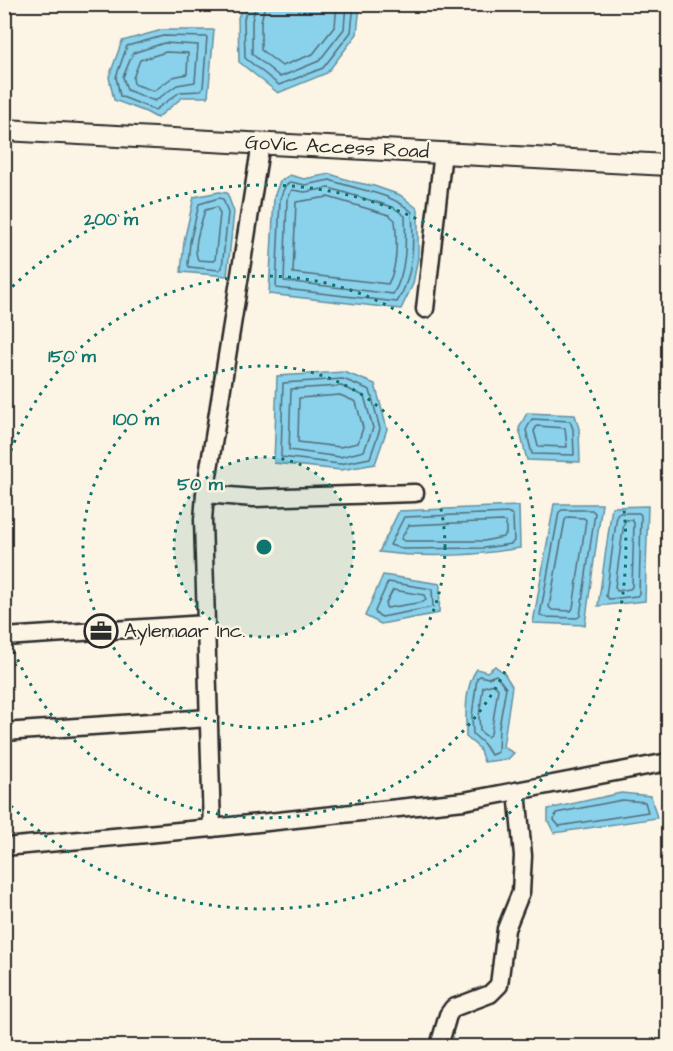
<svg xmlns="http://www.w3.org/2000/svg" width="673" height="1051" viewBox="0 0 673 1051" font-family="'Architects Daughter',sans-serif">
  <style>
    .water { fill: #8ad1eb; stroke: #648f9e; stroke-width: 1.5 }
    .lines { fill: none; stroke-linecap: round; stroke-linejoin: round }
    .shore { stroke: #516d78; stroke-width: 1.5 }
    .minor-casing { stroke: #2b2b2b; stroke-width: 21 }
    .major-casing { stroke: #2b2b2b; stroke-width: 24 }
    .minor { stroke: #fcf5e5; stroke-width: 16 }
    .major { stroke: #fcf5e5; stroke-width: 20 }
    .ring { fill: none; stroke: #0f766e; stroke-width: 3; stroke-dasharray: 3 6 }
    .labels { text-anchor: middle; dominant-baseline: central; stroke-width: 4.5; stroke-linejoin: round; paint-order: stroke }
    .street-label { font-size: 20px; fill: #2b2b2b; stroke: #fcf5e5 }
    .poi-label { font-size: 20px; fill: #2b2b2b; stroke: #fcf5e5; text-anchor: start }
    .centre { fill: #0f766e; stroke: #fcf5e5; stroke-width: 3 }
    .ring-label { font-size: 18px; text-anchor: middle; font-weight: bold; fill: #0f766e; stroke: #fcf5e5; stroke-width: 4.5; stroke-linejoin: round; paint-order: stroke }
  </style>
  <rect width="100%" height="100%" fill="#fcf5e5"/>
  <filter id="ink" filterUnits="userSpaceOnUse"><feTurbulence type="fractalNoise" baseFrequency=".0167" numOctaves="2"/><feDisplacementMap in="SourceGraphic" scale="12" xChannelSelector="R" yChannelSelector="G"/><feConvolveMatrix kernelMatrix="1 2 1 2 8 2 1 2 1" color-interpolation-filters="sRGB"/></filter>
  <g filter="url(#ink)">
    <g class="water">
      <polygon points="243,5 360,5 357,34 327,73 278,93 239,62 238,18"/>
      <polygon points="162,30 214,30 208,97 183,97 157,118 146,112 114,100 109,77 122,41"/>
      <polygon points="330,174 354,182 374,186 400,195 418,209 418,257 413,284 401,309 269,294 274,197 280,181 290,175 304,179"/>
      <polygon points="219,192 227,193 234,212 227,276 181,272 184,241 194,197"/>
      <polygon points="344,372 375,384 387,429 375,464 341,470 274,463 277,376"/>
      <polygon points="527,413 575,415 579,428 580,462 527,460 519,428"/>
      <polygon points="554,504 602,504 585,625 533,623"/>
      <path d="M519,506L520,548C474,556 425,558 379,552L399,511Z"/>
      <polygon points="648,506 645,601 598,606 612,507"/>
      <polygon points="383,575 440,584 439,613 381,624 365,616"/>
      <path d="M495,666L504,673L512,686L503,747L514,753L508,759L484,762L479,748L466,737C466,717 464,686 477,669L487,672Z"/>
      <polygon points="621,793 651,796 657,818 554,833 548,821 548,809"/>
    </g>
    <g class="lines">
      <g class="shore">
        <polyline points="248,4 244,19 245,58 279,85 323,68 351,32 354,4"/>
        <polyline points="256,4 252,21 252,54 280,77 319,61 344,29 346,4"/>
        <polyline points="265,4 261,22 261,50 282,66 313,54 335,26 337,4"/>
        <polygon points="163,36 207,37 203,88 200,91 180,92 155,110 120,96 116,77 127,46"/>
        <polygon points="164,43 198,45 195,82 177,85 155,101 127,90 123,77 133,53"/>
        <polygon points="166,52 188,53 187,74 173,77 154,91 134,84 133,78 140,60"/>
        <path d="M330,180C359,191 388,191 412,212C414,242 414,276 397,302L276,288L280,199L285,186L291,182L305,185Z"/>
        <path d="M329,188L393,207L405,216C406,241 407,272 393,294L284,281L287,200L292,190L305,192Z"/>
        <path d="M328,197L389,215L395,220C397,239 398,267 388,284L293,273L296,202Z"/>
        <polygon points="219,198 223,199 228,213 222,268 219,270 189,267 188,264 190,242 199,204"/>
        <path d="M217,207L220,214L215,260L213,261L198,260C192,247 201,224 205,210Z"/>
        <polygon points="343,379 370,390 380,429 370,458 340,464 281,457 283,383"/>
        <polygon points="341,386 364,396 373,428 364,451 340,457 289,450 291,389"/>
        <polygon points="340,395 356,402 363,428 358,443 340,447 298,442 299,398"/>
        <polygon points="532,419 570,421 573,429 574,455 532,454 526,430"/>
        <polygon points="537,426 565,428 567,447 538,446 534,431"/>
        <polygon points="562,510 592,510 595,513 580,616 577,618 543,617 540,615 559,512"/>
        <polygon points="510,513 513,516 514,541 511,544 484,548 403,549 390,545 404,517"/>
        <polygon points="620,513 639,513 641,515 639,594 637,596 609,599 606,596 617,515"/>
        <polygon points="568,517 584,518 586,520 573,608 571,611 552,610 549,607 565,520"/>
        <polygon points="626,520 632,520 634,523 632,587 630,589 617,591 615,587 624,523"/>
        <polygon points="503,521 506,523 506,534 503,537 484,541 404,541 401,539 409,525"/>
        <polygon points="388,582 432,589 433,607 382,617 376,614 375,611"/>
        <polygon points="393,590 424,595 426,600 423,602 387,608 385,605"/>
        <polygon points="496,675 506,688 499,727 498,752 491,755 484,744 473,734 472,716 477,678 480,676 488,678"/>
        <polygon points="494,684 498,689 491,734 487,737 480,731 479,717 483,687"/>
        <polygon points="622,800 645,802 648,812 559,826 554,820 556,813"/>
      </g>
      <g class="minor-casing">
        <g id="minor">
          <polyline points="425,309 443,152"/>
          <polyline points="205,494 254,498 415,493"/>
          <polyline points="4,637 206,624"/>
          <polyline points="4,732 209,718"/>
          <polyline points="212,828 203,520 205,494 261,143"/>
          <polyline points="4,847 212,828 464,801 668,762"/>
          <polyline points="439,1046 448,1015 453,1008 490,994 499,985 506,929 521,892 523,856 517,791"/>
        </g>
      </g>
      <g class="major-casing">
        <polyline id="major" points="4,130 668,165"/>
      </g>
      <use href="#minor" class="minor"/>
      <use href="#major" class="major"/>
    </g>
  </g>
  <circle cx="264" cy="547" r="90" fill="#0f766e" fill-opacity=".12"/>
  <g class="ring">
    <circle cx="264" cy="547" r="90"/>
    <circle cx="264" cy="547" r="181"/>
    <path d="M5 468A271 271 0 1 1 5 626"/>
    <path d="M6 293A362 362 0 1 1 6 801"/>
  </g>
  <defs>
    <g id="office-ring" transform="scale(1.725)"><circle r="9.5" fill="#fcf5e5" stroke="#2b2b2b" stroke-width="1.5"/><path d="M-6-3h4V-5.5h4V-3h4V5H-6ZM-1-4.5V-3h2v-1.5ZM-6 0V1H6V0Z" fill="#2b2b2b"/></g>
  </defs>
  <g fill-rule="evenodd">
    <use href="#office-ring" x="101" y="631"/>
  </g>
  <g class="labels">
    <g class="street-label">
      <text transform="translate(337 147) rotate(3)">GoVic Access Road</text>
    </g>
    <g class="poi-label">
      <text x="124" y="631">Aylemaar Inc.</text>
    </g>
  </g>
  <circle cx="264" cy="547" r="9" class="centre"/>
  <g class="ring-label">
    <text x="111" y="225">200 m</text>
    <text x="72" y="362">150 m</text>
    <text x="136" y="425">100 m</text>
    <text x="200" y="490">50 m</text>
  </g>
  <rect width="673" height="1051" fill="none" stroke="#fcf5e5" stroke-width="24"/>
  <rect x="12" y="12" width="649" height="1027" fill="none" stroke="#2b2b2b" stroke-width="2" filter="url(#ink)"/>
</svg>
